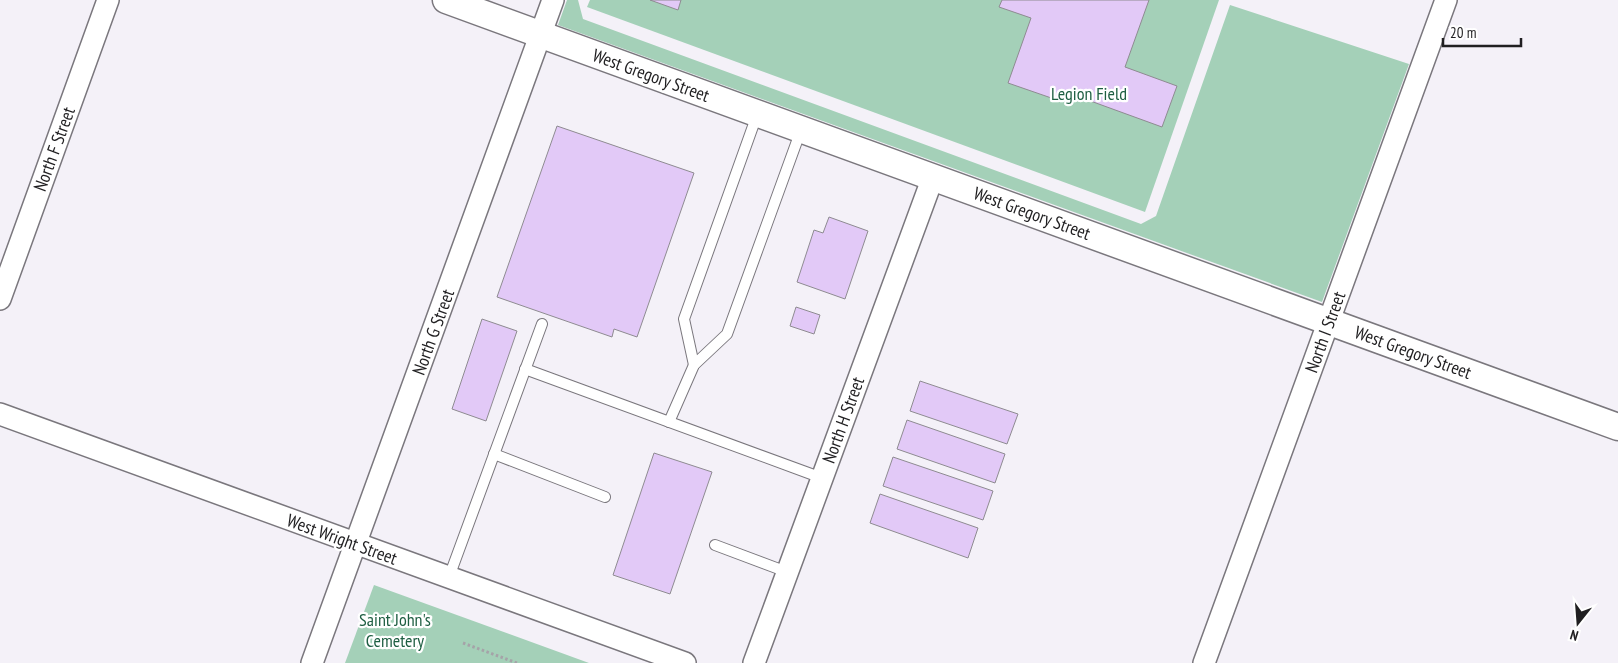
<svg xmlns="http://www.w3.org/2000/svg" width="1618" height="663" viewBox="0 0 1618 663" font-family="'PT Sans Narrow',sans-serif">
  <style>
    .green { fill: #a4d0b8 }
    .building { fill: #e2c9f7; stroke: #8e8b91 }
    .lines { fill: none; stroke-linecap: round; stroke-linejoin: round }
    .service-casing { stroke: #7a777d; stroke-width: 12 }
    .minor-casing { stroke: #7a777d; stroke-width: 24 }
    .tertiary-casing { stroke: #7a777d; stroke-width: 29 }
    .path { stroke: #a5a3a8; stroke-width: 3; stroke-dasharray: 2.5 2.5; stroke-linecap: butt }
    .service { stroke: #fff; stroke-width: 10 }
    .minor { stroke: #fff; stroke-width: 21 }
    .tertiary { stroke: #fff; stroke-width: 26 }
    .labels { text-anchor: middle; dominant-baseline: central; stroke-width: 4.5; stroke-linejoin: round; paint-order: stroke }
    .street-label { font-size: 18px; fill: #201f21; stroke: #fff }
    .park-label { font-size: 18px; fill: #1e5e42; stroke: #fff }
  </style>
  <rect width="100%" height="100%" fill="#f4f1f8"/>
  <g class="green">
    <polygon points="567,0 578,0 583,19 1141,224 1156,216 1230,5 1409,64 1322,302 558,25"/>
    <polygon points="590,0 1219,0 1145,212 587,7"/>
    <polygon points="374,585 589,663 345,663"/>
  </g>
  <g class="building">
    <polygon points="650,0 681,0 678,10"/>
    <polygon points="1002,0 1149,0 1125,67 1177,86 1162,127 1063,91 1060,101 1008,83 1031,18 999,7"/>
    <polygon points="557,126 694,173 637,337 614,329 612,337 497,297"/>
    <polygon points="829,217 868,231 845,299 797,282 814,230 823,233"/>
    <polygon points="796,307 820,315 814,334 790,326"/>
    <polygon points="482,319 517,331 486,421 452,409"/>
    <polygon points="920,381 1018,414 1007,444 910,411"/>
    <polygon points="907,420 1005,454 995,483 897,449"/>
    <polygon points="654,453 712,472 670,594 613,575"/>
    <polygon points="893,457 993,491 983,520 883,486"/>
    <polygon points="880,494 978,528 968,558 870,523"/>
  </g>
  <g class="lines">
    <g class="service-casing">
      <g id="service">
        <polyline points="694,365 684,319 757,115"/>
        <polyline points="525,369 822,478"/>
        <polyline points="669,422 694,365 727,334 801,130"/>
        <polyline points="494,454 605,497"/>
        <polyline points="715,545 787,572"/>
        <polyline points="449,577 542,324"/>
      </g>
    </g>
    <g class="minor-casing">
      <g id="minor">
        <polyline points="0,299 108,0"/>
        <polyline points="0,414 685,663"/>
        <polyline points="312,663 553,0"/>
        <polyline points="754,663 933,177"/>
        <polyline points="1204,663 1446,0"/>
      </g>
    </g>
    <g class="tertiary-casing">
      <polyline id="tertiary" points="446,0 1618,427"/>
    </g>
    <polyline class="path" points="463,643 517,663"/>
    <use href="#service" class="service"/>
    <use href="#minor" class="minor"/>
    <use href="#tertiary" class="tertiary"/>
  </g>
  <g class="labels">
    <g class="street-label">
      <text transform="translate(651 75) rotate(20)">West Gregory Street</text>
      <text transform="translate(54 149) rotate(-70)">North F Street</text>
      <text transform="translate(1032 213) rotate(20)">West Gregory Street</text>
      <text transform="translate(433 332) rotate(-70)">North G Street</text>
      <text transform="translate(1325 332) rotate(-70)">North I Street</text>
      <text transform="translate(1413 352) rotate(20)">West Gregory Street</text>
      <text transform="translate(843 420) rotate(-70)">North H Street</text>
      <text transform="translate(342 539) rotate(20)">West Wright Street</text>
    </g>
    <g class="park-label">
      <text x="1089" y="93">Legion Field</text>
      <text x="395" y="619">Saint John's<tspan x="395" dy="21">Cemetery</tspan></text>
    </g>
  </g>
  <g transform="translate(1578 623) rotate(197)" stroke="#ffffff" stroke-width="4" paint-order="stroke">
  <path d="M0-4L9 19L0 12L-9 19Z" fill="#201f21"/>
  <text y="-8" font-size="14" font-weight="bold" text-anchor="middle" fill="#201f21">N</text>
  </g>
  <path d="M1443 38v8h78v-8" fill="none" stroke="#201f21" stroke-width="2.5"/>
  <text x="1450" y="38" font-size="15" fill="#201f21" stroke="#ffffff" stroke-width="4" paint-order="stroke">20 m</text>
</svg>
